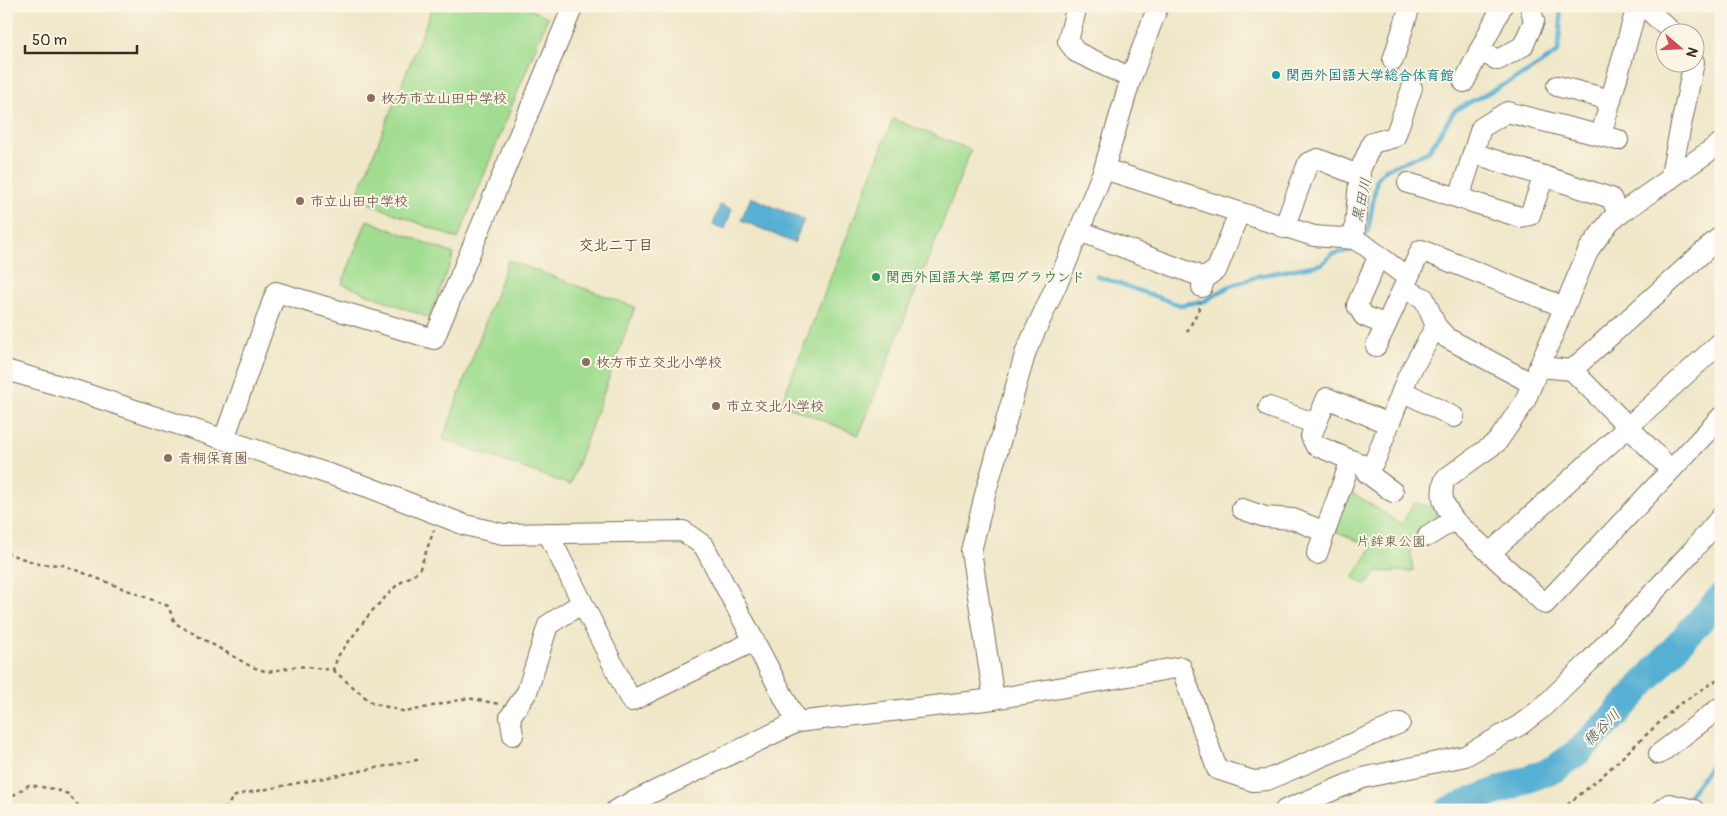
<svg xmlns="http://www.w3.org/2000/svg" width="1727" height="816" viewBox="0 0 1727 816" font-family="Pangolin,'Klee One',sans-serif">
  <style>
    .green { fill: #a1dd91; stroke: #6e8458 }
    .water { fill: #56b0d3; stroke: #486d78 }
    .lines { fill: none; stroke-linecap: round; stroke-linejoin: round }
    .stream { stroke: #56b0d3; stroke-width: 4.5 }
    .river { stroke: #56b0d3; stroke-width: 28 }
    .minor-casing { stroke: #7a6c5a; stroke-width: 22 }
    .path { stroke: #7a6c5a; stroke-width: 2.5; stroke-dasharray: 4 4; stroke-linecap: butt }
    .minor { stroke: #fff; stroke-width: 20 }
    .culture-dot { fill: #0f9aa8; stroke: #fcf5e5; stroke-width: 2 }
    .education-dot { fill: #8d6e63; stroke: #fcf5e5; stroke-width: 2 }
    .leisure-dot { fill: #2e9e5b; stroke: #fcf5e5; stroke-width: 2 }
    .labels { text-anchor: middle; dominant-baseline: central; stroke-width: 4; stroke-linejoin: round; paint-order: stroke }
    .culture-label { font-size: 14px; font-weight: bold; fill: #0d838f; stroke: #fcf5e5; text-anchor: start }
    .education-label { font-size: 14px; font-weight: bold; fill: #785e54; stroke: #fcf5e5; text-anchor: start }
    .leisure-label { font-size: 14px; font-weight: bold; fill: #27864d; stroke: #fcf5e5; text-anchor: start }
    .park-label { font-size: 14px; fill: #54573b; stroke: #fcf5e5 }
    .water-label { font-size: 15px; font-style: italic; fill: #44595d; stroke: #fcf5e5 }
    .neighbourhood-label { font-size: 15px; fill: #3b2a1e; stroke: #fcf5e5 }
  </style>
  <rect width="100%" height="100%" fill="#fcf5e5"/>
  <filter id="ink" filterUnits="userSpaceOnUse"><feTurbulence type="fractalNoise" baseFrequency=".02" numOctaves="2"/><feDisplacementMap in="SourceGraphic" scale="10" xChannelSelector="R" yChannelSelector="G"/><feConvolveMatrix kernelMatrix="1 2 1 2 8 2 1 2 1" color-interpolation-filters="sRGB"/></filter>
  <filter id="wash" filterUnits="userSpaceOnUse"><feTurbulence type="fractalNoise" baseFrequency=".0096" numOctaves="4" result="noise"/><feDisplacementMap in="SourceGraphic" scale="20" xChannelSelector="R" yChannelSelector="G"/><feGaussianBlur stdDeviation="1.12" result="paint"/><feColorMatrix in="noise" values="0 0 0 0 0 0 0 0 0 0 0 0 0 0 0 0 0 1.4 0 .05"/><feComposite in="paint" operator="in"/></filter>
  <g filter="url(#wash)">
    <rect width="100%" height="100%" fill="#efe7c8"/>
    <g class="green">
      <polygon points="433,6 522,6 548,17 458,239 356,198"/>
      <polygon points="893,119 971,150 859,435 781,404"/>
      <polygon points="367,220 454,254 429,318 342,284"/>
      <polygon points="508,260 635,307 570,485 443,439"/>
      <polygon points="1346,489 1402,524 1414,503 1433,507 1440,521 1410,544 1413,571 1378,572 1366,585 1353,578 1372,547 1333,530"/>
    </g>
    <g class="water">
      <polygon points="751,197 804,220 794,243 741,220"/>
      <polygon points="720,205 732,209 725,229 713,225"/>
    </g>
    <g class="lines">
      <g class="stream">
        <polyline points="1363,237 1368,231 1377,178 1386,169 1428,152 1455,110 1528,72 1558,52 1561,19 1559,6"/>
        <polyline points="1097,276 1180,305 1205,301 1228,287 1258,276 1322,264 1332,254 1352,250 1355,247"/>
        <polyline points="1683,803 1721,752"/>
      </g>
      <polyline class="river" points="1449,810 1556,768 1579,751 1609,722 1721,597"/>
    </g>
  </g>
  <g filter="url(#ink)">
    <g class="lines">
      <g class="minor-casing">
        <g id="minor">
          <polyline points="1077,6 1068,41 1076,52 1131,78"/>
          <polyline points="1644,6 1672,32"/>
          <polyline points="1479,51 1498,60 1523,46 1534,21 1530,6"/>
          <polyline points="1393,60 1410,6"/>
          <polyline points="1464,82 1502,6"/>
          <polyline points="1557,86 1611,100"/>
          <polyline points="1601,135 1637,6"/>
          <path d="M1721,143L1611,220L1589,249L1524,403L1497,442L1445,479C1439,497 1444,505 1454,520L1545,604L1721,417"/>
          <polyline points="1473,153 1611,198 1619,215"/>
          <polyline points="1104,169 1314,236 1354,239 1366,246 1408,278 1421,250 1564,307"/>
          <polyline points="1670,179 1694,62"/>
          <polyline points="1408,183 1459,198 1520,217 1530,215 1544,176"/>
          <polyline points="1459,198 1481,128 1507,112 1618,140"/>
          <polyline points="1284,228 1308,163 1318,159 1360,176"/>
          <polyline points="1079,231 1205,278"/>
          <polyline points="1354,239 1360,170 1372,143 1395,137 1412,88"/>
          <polyline points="1379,255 1357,305 1364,316 1386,325"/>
          <polyline points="1202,287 1205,278 1217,269 1239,213"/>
          <polyline points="1403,289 1424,298 1436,326 1447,338 1531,383"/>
          <polyline points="1376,346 1408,278"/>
          <polyline points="1539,367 1572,370 1671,470"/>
          <polyline points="6,370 71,389 368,487 465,525 503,534 683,531 704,546 797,722"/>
          <polyline points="1572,370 1721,236"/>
          <polyline points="1402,391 1454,417"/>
          <polyline points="1269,407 1316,424"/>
          <polyline points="224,439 276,292 434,339 573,6"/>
          <polyline points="1370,468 1315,445 1311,436 1327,398 1389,424"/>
          <polyline points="1393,492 1367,473 1376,458 1408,376 1436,326"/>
          <polyline points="1242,509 1265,517 1293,519 1325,532"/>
          <polyline points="548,533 631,701 754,641"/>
          <polyline points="1428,536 1454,520"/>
          <polyline points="1490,553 1721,342"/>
          <polyline points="1317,554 1351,460"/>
          <polyline points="994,699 971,551 986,491 1026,351 1065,266 1104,169 1131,78 1158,6"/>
          <polyline points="513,735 510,717 527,692 548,625 582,603"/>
          <polyline points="1659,754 1721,707"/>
          <polyline points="616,810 797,722 994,699 1181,667 1217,769 1253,781 1267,780 1400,723"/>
          <polyline points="1285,810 1363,778 1465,756 1520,725 1542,708 1589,662 1693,550 1721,517"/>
          <polyline points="1662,810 1669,804 1694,810"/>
        </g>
      </g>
      <g class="path">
        <polyline points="641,6 643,6"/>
        <polyline points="1187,332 1200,307 1200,302"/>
        <polyline points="6,553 39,564 63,565 168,606 175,623 252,667 268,672 298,666 333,670 338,656 371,612 397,585 419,571 434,530"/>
        <polyline points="333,670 372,703 406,712 468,698 499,704"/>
        <polyline points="6,800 29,785 54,789 68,794 82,810"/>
        <polyline points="225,810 233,797 241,794 422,759"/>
        <polyline points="1561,810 1600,778 1677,706 1721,677"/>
      </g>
      <use href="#minor" class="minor"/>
    </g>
  </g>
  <circle class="culture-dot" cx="1276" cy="75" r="5"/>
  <g class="education-dot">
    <circle cx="371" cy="98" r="5"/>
    <circle cx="300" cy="201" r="5"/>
    <circle cx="586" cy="362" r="5"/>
    <circle cx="716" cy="406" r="5"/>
    <circle cx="168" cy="458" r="5"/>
  </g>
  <circle class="leisure-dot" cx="876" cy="277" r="5"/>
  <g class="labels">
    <g class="culture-label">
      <text x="1286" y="75">関西外国語大学総合体育館</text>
    </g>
    <g class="education-label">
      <text x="381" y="98">枚方市立山田中学校</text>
      <text x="310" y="201">市立山田中学校</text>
      <text x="596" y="362">枚方市立交北小学校</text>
      <text x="726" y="406">市立交北小学校</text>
      <text x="178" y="458">青桐保育園</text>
    </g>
    <g class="leisure-label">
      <text x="886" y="277">関西外国語大学 第四グラウンド</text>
    </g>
    <g class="park-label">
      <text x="1391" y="541">片鉾東公園</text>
    </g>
    <g class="water-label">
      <text transform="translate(1362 200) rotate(-77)">黒田川</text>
      <text transform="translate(1602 728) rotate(-45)">穂谷川</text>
    </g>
    <g class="neighbourhood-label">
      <text x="616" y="245">交北二丁目</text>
    </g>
  </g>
  <rect width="1727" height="816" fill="none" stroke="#fcf5e5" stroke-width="25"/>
  <g transform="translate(1680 48) rotate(109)"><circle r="24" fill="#fcf5e5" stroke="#afa495"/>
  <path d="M0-4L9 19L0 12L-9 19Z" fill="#d1495b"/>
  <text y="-8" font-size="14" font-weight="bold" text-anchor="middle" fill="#3b2a1e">N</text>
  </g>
  <path d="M25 45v8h112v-8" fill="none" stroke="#3b2a1e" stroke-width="2.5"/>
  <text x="32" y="45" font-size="15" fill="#3b2a1e" stroke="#fcf5e5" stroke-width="4" paint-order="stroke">50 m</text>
</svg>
